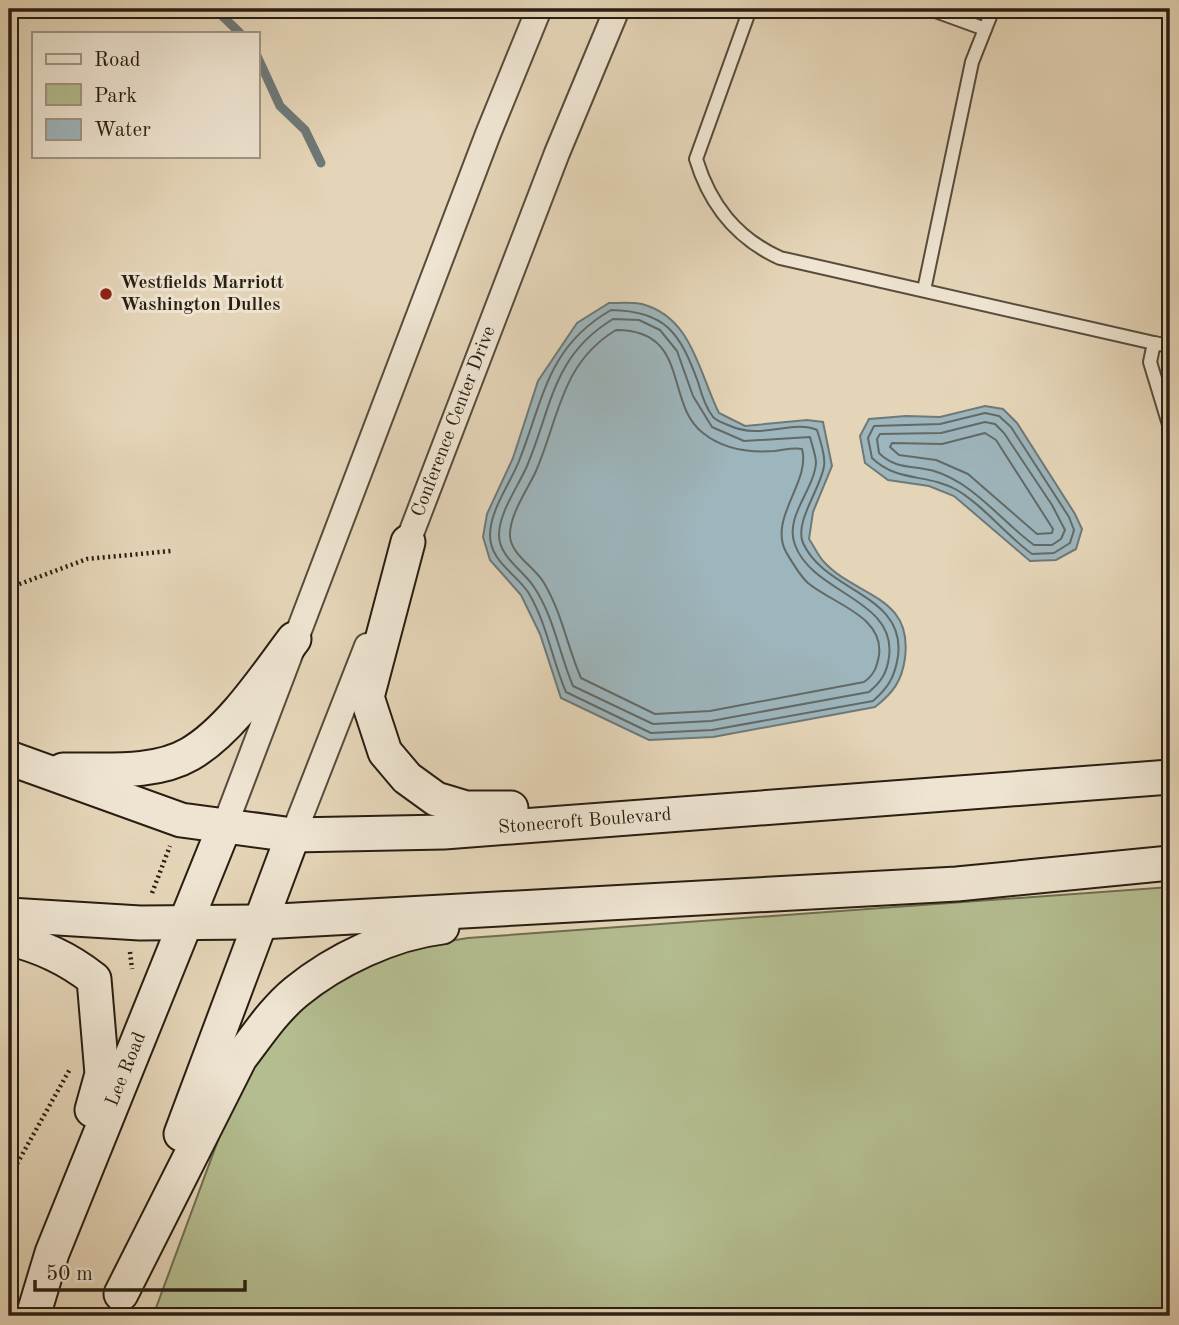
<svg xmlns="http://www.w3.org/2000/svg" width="1179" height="1325" viewBox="0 0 1179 1325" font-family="'Old Standard TT',serif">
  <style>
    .green { fill: #b4bd90; stroke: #6e6e50; stroke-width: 2 }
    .water { fill: #9db5bc; stroke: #6e7978; stroke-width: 2 }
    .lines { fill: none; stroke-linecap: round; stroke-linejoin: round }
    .shore { stroke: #626a66; stroke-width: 2 }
    .stream { stroke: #6e7978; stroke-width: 9 }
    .lane-casing { stroke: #574c3b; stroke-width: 16 }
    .street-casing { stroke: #574c3b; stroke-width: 28 }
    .secondary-casing { stroke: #281e11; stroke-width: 37 }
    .path { stroke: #281e11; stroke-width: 4.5; stroke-dasharray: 2 3.5; stroke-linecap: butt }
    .lane { stroke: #eee4d1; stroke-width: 12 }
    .street { stroke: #eee4d1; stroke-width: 24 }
    .secondary { stroke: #eee4d1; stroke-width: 33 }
    .poi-dot { fill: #8f2418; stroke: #eee4d1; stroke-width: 2.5 }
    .labels { text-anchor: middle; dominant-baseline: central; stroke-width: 6; stroke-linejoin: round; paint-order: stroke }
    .poi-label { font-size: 19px; font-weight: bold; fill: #281e11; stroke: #eee4d1; text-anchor: start }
    .street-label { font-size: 19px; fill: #281e11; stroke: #eee4d1 }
  </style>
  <rect width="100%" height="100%" fill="#e5d5b8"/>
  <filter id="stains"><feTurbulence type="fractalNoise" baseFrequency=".00286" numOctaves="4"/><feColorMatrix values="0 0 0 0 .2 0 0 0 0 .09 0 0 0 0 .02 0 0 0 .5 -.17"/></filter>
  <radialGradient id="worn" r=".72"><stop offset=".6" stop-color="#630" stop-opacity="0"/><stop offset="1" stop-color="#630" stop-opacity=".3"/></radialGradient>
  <polygon class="green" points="1170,887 1170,1316 153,1316 237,1089 278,1024 343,973 418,946 468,938"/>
  <g class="water">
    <path d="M609,303C620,303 632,302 642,304C692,317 699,373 719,413L745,426L807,420L823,422L832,466L813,512L809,539C814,546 818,556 824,562C856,597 913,595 905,658C902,681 893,693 875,707L713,737L649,740L561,698L540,634L521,595L490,560L483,537L487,514L513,458L538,381L577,323Z"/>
    <polygon points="985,406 1003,409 1017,423 1075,514 1082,529 1076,549 1056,560 1030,561 954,496 929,486 888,480 865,463 860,436 869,419 906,416 940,417"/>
  </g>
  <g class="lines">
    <g class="shore">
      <path d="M611,310C666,311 680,333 698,382C701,393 706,408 713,417C717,421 723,423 728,425C762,441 791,419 817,430C820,440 826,456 824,466C821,488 794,522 803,543C825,592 906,594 898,656C895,676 889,687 873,701L712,730L651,733L566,692C552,660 547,623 528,592C515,573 490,561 490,535C490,510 510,484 519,461C544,398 547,347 611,310Z"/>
      <path d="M613,319L639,320L660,330L677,351L693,396L712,427L744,441L810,437C812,445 816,456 816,463C814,490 784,517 795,545C813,594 897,599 889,657C887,673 881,682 869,692L711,721L653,724L573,686C559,653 554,617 534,587C523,570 499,557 499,535C499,512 518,487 527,466C552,407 552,356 613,319Z"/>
      <path d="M616,330C691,330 664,403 703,433C724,450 749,453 775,451C784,450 793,447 802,449C811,482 768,518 786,552C792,562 800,576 808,583C833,604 884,616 879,655C877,667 874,675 864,682L710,711L655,714L581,678C567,646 562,613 544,583C535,567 511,555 510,536C509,515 528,489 536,471C559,418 561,363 616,330Z"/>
      <path d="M985,413L999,416L1011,427L1069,517L1074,530L1070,543L1054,553L1032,554C1006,535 984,506 957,490C927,473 898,483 872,458L868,438L874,426L940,424Z"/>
      <path d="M985,422L995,424L1004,433L1052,505L1065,530L1061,539L1052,545H1034C1001,521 974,483 934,471C913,465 896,470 879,453L877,439L880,434L941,433Z"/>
      <polygon points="985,433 996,440 1053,529 1052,533 1037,534 968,474 936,460 899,455 890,447 892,443 942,444"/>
    </g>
    <g class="stream">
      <polyline points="215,9 240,33"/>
      <polyline points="257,56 280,106 305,130 321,163"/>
    </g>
    <g class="lane-casing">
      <g id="lane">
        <path d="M750,9L696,159C710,205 736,238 780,258L1154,343"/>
        <polyline points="930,9 985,29"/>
        <polyline points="924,290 972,62 993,9"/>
        <polyline points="1170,346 1154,343 1150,362 1170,428"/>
      </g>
    </g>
    <g class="street-casing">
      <g id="street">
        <path id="s1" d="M402,557L557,153L617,9"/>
        <polyline points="225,825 488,134 539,9"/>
        <polyline points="293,835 367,646"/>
      </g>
    </g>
    <g class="secondary-casing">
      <g id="secondary">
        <polyline points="408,542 367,697 385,752 407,778 436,799 466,808 511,808"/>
        <path id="s2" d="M9,758L181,820L293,835L444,832L1170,777"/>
        <path d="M63,770C103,769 154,775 190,754C231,730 266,676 294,639"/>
        <polyline points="9,915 140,923 260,922 957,884 1170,863"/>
        <path d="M9,938C42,947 67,958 94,979L102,1074L92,1110"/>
        <polyline points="181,1134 293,835"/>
        <path d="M121,1294L240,1058C257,1036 274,1010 296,992C335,960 392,933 442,927"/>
        <path id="s3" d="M33,1316L52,1253L225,825"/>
      </g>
    </g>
    <g class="path">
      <polyline points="9,588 87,559 171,551"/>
      <polyline points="152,893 170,846"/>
      <polyline points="130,952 132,969"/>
      <polyline points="9,1178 70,1069"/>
    </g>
    <use href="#lane" class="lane"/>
    <use href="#street" class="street"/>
    <use href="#secondary" class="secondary"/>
  </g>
  <circle class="poi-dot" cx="106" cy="294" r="7"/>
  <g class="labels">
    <g class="poi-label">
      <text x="120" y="283">Westfields Marriott<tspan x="120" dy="22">Washington Dulles</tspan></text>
    </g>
    <g class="street-label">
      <text stroke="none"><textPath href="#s1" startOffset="145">Conference Center Drive</textPath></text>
      <text stroke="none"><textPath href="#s2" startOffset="588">Stonecroft Boulevard</textPath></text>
      <text stroke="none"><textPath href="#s3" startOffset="264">Lee Road</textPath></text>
    </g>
  </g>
  <rect width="1179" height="1325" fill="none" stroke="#e5d5b8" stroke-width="35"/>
  <rect x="10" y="10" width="1158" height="1304" fill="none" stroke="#281e11" stroke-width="3.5"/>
  <rect x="18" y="18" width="1144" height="1290" fill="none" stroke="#281e11" stroke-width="2"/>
  <rect x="32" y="32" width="228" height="126" fill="#eee4d1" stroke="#9f9584" stroke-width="2"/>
  <rect x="46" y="54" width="35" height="10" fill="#eee4d1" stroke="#9f9584" stroke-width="2"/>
  <text x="94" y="66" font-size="21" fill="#281e11">Road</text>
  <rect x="46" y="84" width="35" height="21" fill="#b4bd90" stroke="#9f9584" stroke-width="2"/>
  <text x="94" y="102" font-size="21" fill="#281e11">Park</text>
  <rect x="46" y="119" width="35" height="21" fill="#9db5bc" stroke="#9f9584" stroke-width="2"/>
  <text x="94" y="136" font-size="21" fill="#281e11">Water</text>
  <path d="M35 1280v10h210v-10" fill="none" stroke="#281e11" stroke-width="3.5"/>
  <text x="46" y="1280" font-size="21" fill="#281e11" stroke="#eee4d1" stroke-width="5" paint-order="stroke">50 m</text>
  <rect width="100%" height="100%" filter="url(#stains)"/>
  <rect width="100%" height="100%" fill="url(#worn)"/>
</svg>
